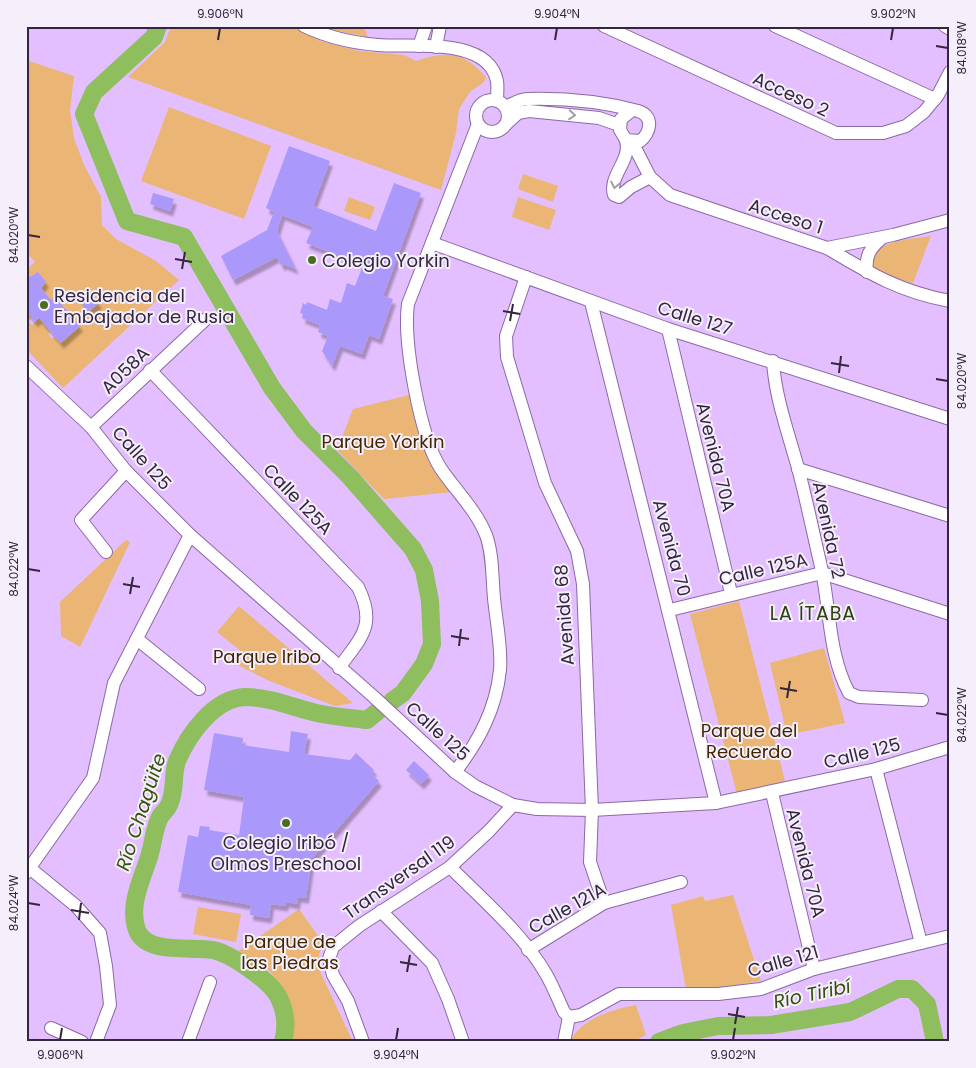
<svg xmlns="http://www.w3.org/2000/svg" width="976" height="1068" viewBox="0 0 976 1068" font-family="Poppins,sans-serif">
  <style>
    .green { fill: #eab575 }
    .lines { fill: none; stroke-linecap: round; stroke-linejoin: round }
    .river { stroke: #8ebe5d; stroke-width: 18 }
    .building { fill: #aa99fa; filter: url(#shadow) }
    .minor-casing { stroke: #8b69a3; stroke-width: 14 }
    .minor { stroke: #fff; stroke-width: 12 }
    .oneway { stroke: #a49da8 }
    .ticks { fill: none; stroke: #34263e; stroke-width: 2 }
    .poi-dot { fill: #496b22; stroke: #f5eefb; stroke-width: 2 }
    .labels { text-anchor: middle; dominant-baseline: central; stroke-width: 4; stroke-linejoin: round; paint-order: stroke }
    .street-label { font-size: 18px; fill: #34263e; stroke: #f5eefb }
    .poi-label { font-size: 18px; fill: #34263e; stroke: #f5eefb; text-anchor: start }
    .park-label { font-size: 18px; fill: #422600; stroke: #f5eefb }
    .neighbourhood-label { font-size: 19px; letter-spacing: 1px; fill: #2c4310; stroke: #f5eefb }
    .water-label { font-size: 19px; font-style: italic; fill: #33510a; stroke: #f5eefb }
    .neatline { fill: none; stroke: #34263e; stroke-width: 2 }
    .ticks-label { font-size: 12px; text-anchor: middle; fill: #34263e }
  </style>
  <defs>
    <filter id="shadow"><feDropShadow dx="3" dy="5.5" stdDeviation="1" flood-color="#0004"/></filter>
  </defs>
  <rect width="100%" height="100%" fill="#e4bfff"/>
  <g class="green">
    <path d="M171,26H292L320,41L359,51L404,55L416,61C447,51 463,51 486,77L484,82L470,92L459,109L456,133L441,190L128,77L165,42Z"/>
    <polygon points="321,26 363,26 368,37 326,29"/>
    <polygon points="26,60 74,76 70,110 74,138 84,165 101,197 102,225 116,239 156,261 179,280 63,388 26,349 26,311 35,316 29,321 32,325 39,318 51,332 48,334 52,339 55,337 60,343 80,326 55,297 51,300 41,288 46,282 38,272 26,279 26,270 35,262 26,252"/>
    <polygon points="169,107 271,146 244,219 141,181"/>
    <polygon points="523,174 558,186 553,202 518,189"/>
    <polygon points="349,197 375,207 370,220 344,211"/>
    <polygon points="518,197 556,210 549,230 512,217"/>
    <path d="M931,236L913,283C904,281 892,279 883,275C864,267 874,250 888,244C901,239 917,238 931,236Z"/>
    <polygon points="409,395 431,465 452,492 384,499 337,450 353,409"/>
    <polygon points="126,540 130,542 80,647 61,636 60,602"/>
    <polygon points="739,601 785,781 737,794 690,614"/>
    <polygon points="239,606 353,703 335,706 267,680 236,664 247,656 217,632"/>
    <polygon points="824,648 845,723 787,735 770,663"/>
    <polygon points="733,895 761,981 724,987 686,990 671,905 703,896 705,901"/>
    <polygon points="198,907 241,914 236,942 193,934"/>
    <path d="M299,909L323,943L319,955V969L353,1042H291C294,1021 282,980 265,967C256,961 246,957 237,952Z"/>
    <path d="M636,1005L646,1035L632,1042H570C580,1019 613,1009 636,1005Z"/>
  </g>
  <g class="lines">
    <g class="river">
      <polyline points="158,26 154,37 94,92 84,114 127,221 184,237 272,388 304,431 350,477 413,549 424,570 430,601 432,644 424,664 403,693 392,701"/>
      <path d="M283,1042C287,1027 286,1012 279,998C271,981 231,954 213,950C192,946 146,955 137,930C128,906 142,879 149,857C153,845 154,828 160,817C162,813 167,810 169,805C176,791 172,775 177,761C188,735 214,698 245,697C272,697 296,709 322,714C336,717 352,718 367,720L378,711"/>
      <polyline points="659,1042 683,1033 718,1026 771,1025 850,1012 898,989 912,989 927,1004 935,1042"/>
    </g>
  </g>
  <g class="building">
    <polygon points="289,146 330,161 313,206 376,231 394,183 421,193 383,296 393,299 379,339 369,335 362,354 340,346 332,366 322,351 328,336 318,332 320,325 302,318 303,314 300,313 303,303 306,305 307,302 327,310 330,299 341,303 347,283 355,286 363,265 306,243 313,227 282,215 277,231 296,269 284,264 282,266 277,257 233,280 221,256 267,230 274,212 266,208"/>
    <polygon points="153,193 174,199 170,211 150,204"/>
    <polygon points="38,272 46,282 41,288 51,300 55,297 80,326 61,343 39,318 35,322 26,311 26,279"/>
    <polygon points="93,296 99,303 88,312 82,305"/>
    <polygon points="291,731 308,734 304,754 350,760 356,753 374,770 371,773 379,781 312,858 306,898 298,897 297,904 286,902 285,906 271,904 269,918 250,915 251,905 178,892 188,835 198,837 200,826 210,827 209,830 239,835 244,797 204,790 214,733 243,738 242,745 289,752"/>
    <polygon points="414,761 429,775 421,784 406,770"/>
  </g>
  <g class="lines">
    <g class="minor-casing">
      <g id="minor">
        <path d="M304,26C327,37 353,43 378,45C411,48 488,36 497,81C498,87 497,95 497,101"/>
        <polyline points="604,26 836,133 883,133 906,126 924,112 938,95 950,72"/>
        <polyline points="775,26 935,99"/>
        <polyline points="945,26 950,29"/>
        <polyline points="419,46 426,26"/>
        <polyline points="436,47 440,26"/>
        <circle cx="492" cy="116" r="16"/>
        <path d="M506,107C512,104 520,99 527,99C563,98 604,102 638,111C655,116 650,134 640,141L626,140L620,130L621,119L631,111"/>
        <polyline points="506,124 518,113 529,111 599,118 619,125"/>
        <path d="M626,140C632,160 608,176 614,195L619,197L631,187L650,177"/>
        <polyline points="632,142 650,177 670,195 827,248 893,235 950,220"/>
        <polyline points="432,243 668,329 950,419"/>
        <path d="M827,248C869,273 900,292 950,301"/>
        <path d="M867,272C865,256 870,248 882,238"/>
        <polyline points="526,277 506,336 507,357 545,483 577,551 583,584 592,810 590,862 604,903"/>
        <polyline points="591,302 716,803"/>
        <polyline points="668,329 731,593"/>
        <path d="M773,361C775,397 788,432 798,468C807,502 814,537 822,571C830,611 829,656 849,693L859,697L922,700"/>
        <polyline points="26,366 91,427 126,471 190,535 374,697 455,772 475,786 513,805 537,809 592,810 716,803 876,769 950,747"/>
        <path d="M150,370L358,587C377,626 361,637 339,668"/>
        <polyline points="91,427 206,319"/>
        <polyline points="798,469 950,516"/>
        <polyline points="106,552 81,520 126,471"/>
        <polyline points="670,610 822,573 950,614"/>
        <polyline points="137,639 199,689"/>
        <polyline points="876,769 921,943"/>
        <path d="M455,772C479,741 496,709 500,670C502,647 496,621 494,598C492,577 493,554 486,535C476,510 456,491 441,469C420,437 403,342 408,304L478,124"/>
        <polyline points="772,793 814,969"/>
        <polyline points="26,865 76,906 100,933 106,966 110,1005 96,1042"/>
        <path d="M450,867C483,900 522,933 546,974C553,986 558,999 564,1012L569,1017"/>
        <polyline points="26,873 93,778 114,683 190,535"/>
        <polyline points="381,911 432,963 448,999 463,1042"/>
        <polyline points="528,950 604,903 681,882"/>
        <polyline points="569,1017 581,1015 619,994 718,994 761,989 814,969 950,936"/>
        <polyline points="51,1028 82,1042"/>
        <polyline points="188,1042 210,982"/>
        <polyline points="363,1042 348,1001 333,975 329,959 333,947 359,926 450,867 489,831 513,805"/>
        <polyline points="564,1042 569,1017"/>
      </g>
    </g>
    <use href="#minor" class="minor"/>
  </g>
  <defs><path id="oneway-chevron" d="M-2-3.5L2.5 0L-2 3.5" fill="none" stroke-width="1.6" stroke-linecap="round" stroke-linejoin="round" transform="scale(1.25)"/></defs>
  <g class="oneway">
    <use href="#oneway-chevron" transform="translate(572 115) rotate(5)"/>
    <use href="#oneway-chevron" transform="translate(615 185) rotate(101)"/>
  </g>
  <path class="ticks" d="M218,40L220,28M555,40L557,28M891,40L893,28M936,46L948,48M28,235L40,237M175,259L192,262M182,269L185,252M503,311L520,314M510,321L513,304M831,363L849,366M839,373L841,356M936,379L948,381M28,569L40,571M123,584L140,587M130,594L133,577M451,636L469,639M459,646L461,629M780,688L797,691M787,698L790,681M936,713L948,715M28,903L40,905M71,910L89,913M79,920L81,903M400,962L417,965M407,972L410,955M728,1014L745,1017M735,1024L738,1007M60,1040L62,1028M396,1040L398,1028M733,1040L735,1028"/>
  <g class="poi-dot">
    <circle cx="312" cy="260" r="5"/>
    <circle cx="44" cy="305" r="5"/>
    <circle cx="286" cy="823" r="5"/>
  </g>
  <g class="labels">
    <g class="street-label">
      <text transform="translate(791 94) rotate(25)">Acceso 2</text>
      <text transform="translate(786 216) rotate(18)">Acceso 1</text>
      <text transform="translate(695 318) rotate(17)">Calle 127</text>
      <text transform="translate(125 370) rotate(-44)">A058A</text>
      <text transform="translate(716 457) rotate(76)">Avenida 70A</text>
      <text transform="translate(142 458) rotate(48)">Calle 125</text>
      <text transform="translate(298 499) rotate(46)">Calle 125A</text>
      <text transform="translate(829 530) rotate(78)">Avenida 72</text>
      <text transform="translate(672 548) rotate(75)">Avenida 70</text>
      <text transform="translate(763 569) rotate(-13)">Calle 125A</text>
      <text transform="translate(564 615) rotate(-94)">Avenida 68</text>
      <text transform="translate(438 731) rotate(42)">Calle 125</text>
      <text transform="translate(862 753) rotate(-14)">Calle 125</text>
      <text transform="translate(806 863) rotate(76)">Avenida 70A</text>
      <text transform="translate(399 877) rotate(-35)">Transversal 119</text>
      <text transform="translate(567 908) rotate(-29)">Calle 121A</text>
      <text transform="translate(783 961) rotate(-16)">Calle 121</text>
    </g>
    <g class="poi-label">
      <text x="322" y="260">Colegio Yorkin</text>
      <text x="54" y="295">Residencia del<tspan x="54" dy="21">Embajador de Rusia</tspan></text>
      <text x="286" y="842" text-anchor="middle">Colegio Iribó /<tspan x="286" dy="21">Olmos Preschool</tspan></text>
    </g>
    <g class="park-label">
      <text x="383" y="441">Parque Yorkín</text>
      <text x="267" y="656">Parque Iribo</text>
      <text x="749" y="730">Parque del<tspan x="749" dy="21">Recuerdo</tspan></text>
      <text x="290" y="941">Parque de<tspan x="290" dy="21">las Piedras</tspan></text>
    </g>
    <g class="neighbourhood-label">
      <text x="813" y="613">LA ÍTABA</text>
    </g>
    <g class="water-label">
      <text transform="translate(141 812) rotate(-72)">Río Chagüite</text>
      <text transform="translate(812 994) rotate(-12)">Río Tiribí</text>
    </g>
  </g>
  <rect width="976" height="1068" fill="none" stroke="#f5eefb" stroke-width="55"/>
  <rect x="28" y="28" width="920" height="1012" class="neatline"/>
  <g class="ticks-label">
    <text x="220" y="18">9.906°N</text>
    <text x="557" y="18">9.904°N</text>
    <text x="893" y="18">9.902°N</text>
    <text transform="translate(962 48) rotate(-90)" y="4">84.018°W</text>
    <text transform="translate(14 235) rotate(-90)" y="4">84.020°W</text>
    <text transform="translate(962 381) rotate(-90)" y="4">84.020°W</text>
    <text transform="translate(14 569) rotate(-90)" y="4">84.022°W</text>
    <text transform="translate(962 715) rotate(-90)" y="4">84.022°W</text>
    <text transform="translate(14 903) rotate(-90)" y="4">84.024°W</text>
    <text x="60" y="1059">9.906°N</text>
    <text x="396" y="1059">9.904°N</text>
    <text x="733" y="1059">9.902°N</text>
  </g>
</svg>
